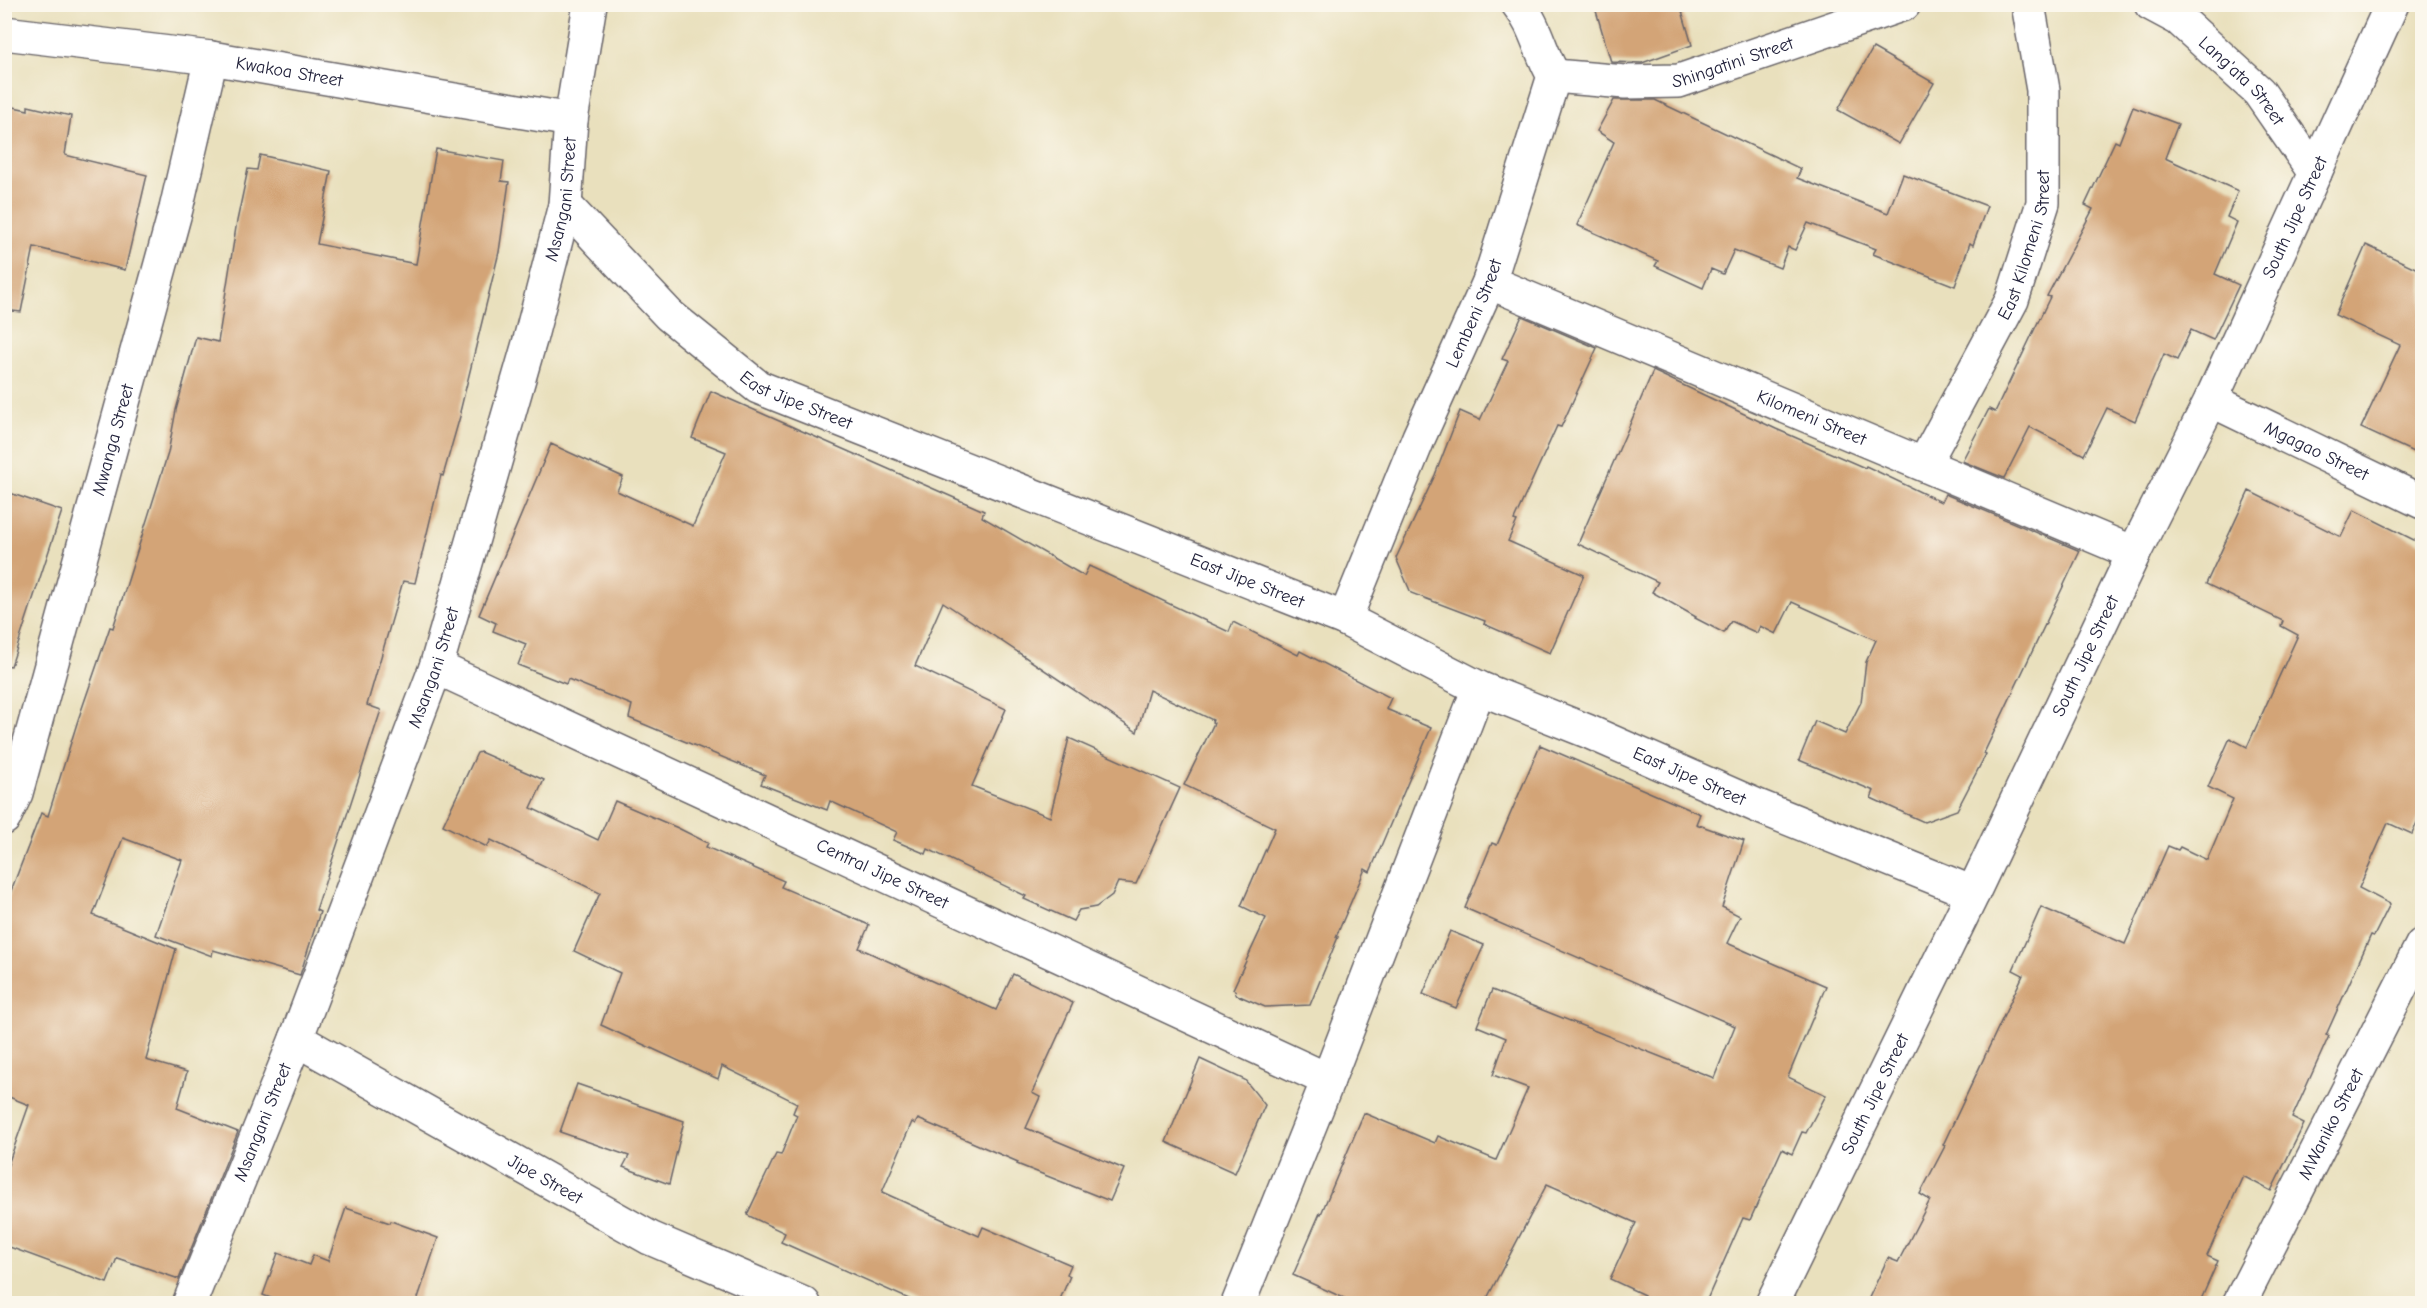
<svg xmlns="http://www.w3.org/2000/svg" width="2427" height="1308" viewBox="0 0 2427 1308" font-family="'Comic Neue',sans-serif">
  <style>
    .building { fill: #d3a477 }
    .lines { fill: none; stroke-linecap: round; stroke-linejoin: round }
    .minor-casing { stroke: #686468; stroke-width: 36 }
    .minor { stroke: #fff; stroke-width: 33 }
    .labels { text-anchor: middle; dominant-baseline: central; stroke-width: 6; stroke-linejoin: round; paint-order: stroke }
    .street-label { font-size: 18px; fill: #22223b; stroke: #fbf7ec }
  </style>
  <rect width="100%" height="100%" fill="#fbf7ec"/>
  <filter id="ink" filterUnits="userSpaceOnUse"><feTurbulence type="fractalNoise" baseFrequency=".0167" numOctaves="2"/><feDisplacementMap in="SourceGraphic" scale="12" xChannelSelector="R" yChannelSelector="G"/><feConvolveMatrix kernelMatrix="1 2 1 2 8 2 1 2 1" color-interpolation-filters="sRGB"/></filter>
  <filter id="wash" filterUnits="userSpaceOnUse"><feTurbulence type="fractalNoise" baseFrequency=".008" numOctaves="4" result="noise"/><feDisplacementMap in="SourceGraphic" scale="24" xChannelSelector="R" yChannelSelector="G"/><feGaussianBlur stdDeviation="1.35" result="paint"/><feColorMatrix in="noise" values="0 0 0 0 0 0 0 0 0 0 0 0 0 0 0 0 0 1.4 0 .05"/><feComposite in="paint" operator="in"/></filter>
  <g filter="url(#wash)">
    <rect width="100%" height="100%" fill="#e9e0bd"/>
    <g id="blocks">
      <g class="building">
        <polygon points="1594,4 1680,4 1692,45 1642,63 1611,62"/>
        <polygon points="1873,48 1934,83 1899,144 1838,110"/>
        <polygon points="1614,100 1655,100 1801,169 1797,178 1888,213 1903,174 1987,206 1973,245 1970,243 1955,286 1873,254 1876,249 1808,223 1795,250 1788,247 1780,268 1734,250 1723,274 1711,269 1703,288 1655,266 1658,261 1577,225 1614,142 1597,131"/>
        <polygon points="4,105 28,110 28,106 71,116 65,155 147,175 125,270 34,247 21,312 4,310"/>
        <polygon points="2133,107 2178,124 2165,158 2238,191 2227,217 2237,222 2215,274 2239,285 2213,340 2191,330 2177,360 2164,354 2135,421 2107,408 2084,455 2030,427 2004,478 1962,461 1989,409 1995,412 2050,297 2047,296 2093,209 2085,205 2115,141 2119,143"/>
        <polygon points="436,149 504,161 501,181 509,182 499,252 460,412 461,413 443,476 441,475 415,583 403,581 367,705 381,710 316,910 320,912 300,975 213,950 212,956 156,935 182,860 123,838 93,915 176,949 146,1060 187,1072 177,1108 238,1132 179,1279 117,1258 107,1283 4,1245 4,1176 29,1105 4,1095 4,909 41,813 48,816 78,720 110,627 113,628 168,453 176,410 196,337 218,342 237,221 248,169 257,170 260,155 331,171 317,244 416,264"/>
        <polygon points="2366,245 2422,271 2422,456 2361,428 2400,345 2335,315"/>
        <polygon points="1522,316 1597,348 1561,427 1557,426 1514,520 1517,521 1508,541 1584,575 1550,653 1484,624 1485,621 1411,593 1396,558 1435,475 1460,411 1480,420 1508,361 1502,359"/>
        <polygon points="1653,371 1776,429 1865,468 1866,466 1941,502 1945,494 2080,551 1984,753 1986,754 1957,810 1924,822 1871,798 1874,791 1799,760 1815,721 1845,734 1861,702 1866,662 1876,640 1792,602 1776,634 1760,626 1757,633 1731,621 1724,633 1695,618 1696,617 1652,592 1658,582 1578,544"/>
        <polygon points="711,391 984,511 982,517 1084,576 1089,566 1229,632 1233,622 1298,655 1300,651 1391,698 1386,709 1431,728 1370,872 1365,869 1336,937 1338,937 1310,1005 1265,1007 1235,994 1236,991 1233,989 1266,918 1241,906 1275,828 1184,785 1214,723 1212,722 1213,720 1149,690 1137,732 943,602 915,666 1006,709 972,786 1050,817 1069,738 1180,788 1136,884 1118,882 1112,895 1096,907 1079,910 1073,921 1024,899 1026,896 928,849 926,854 893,840 897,832 830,801 827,810 761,784 765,775 629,718 632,705 568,679 566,684 518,665 526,644 493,631 496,623 479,615 551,444 623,477 617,491 693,526 726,452 692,438"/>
        <polygon points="4,491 62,511 11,666 4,665"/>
        <polygon points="2249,491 2341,537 2354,510 2422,544 2422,811 2412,834 2388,823 2359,888 2390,904 2374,936 2371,935 2326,1035 2329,1036 2292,1118 2304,1124 2271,1191 2243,1176 2207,1256 2218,1261 2199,1304 1866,1304 1888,1258 1898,1262 1930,1200 1920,1194 1945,1146 1943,1145 2023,975 2013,970 2041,907 2125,944 2168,846 2178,850 2180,847 2207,860 2233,799 2208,787 2230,738 2247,747 2298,635 2281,626 2283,621 2206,584"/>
        <polygon points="1540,745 1700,814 1696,824 1744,841 1722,907 1740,916 1727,943 1826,986 1788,1077 1826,1095 1806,1133 1802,1132 1792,1154 1782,1149 1750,1220 1743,1218 1705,1304 1641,1304 1644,1295 1610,1279 1636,1223 1547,1184 1484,1304 1357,1304 1293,1275 1320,1213 1321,1214 1364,1113 1435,1143 1438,1136 1496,1160 1528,1088 1493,1075 1506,1038 1477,1026 1492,990 1714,1078 1735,1026 1465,908 1492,843 1497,845"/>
        <polygon points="480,752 544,780 531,808 598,840 615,801 678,828 708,843 706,847 784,881 781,887 869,925 859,948 996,1010 1013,974 1073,1003 1032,1093 1040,1097 1026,1128 1124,1169 1110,1201 1017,1164 1018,1162 918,1119 915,1124 912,1122 882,1192 979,1236 983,1227 1071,1265 1067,1274 1070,1276 1058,1304 920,1304 781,1242 785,1233 747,1215 776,1154 781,1155 797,1115 793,1113 797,1103 722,1066 718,1079 601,1025 620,973 574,951 600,893 491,840 487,847 443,825 477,753"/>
        <polygon points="1450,931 1484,945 1456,1008 1423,994"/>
        <polygon points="1200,1059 1245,1080 1265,1105 1235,1173 1166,1142"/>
        <polygon points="577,1084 684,1121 669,1184 623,1167 629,1156 560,1132"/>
        <polygon points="346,1208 390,1223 391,1221 438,1238 416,1304 286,1304 263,1295 278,1253 309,1265 313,1255 328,1261"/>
      </g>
    </g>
  </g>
  <g filter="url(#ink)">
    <use href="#blocks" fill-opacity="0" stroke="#686468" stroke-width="1.5"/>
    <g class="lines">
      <g class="minor-casing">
        <g id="minor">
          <path id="s1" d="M2151,4L2179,19L2259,92L2315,173"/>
          <path id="s2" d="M4,33L211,58L571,120"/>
          <path id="s3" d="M1554,76L1625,82L1679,81L1904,4"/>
          <path id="s4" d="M565,205L669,315L758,387L1345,619L1479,688L1587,731L1760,807L1973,893"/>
          <path id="s5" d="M1489,282L2134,553"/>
          <path id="s6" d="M2211,400L2422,502"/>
          <path id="s7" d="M1924,464L2012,300L2043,203V90L2028,4"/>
          <path id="s8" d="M1345,619L1419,437L1489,282L1554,76C1540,53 1536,25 1518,4"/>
          <path id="s9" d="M436,667L1328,1080"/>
          <path id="s10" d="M4,818L16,793L176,209L211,58"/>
          <path id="s11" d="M296,1039L650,1238L804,1304"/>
          <path id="s12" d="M189,1304L296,1039L436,667L530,340L565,205L571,120L590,4"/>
          <polyline points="1238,1304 1328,1080 1479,688"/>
          <path id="s13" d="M1772,1304L1973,893L2134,553L2211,400L2392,4"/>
          <path id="s14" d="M2239,1304L2422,945"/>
        </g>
      </g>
      <use href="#minor" class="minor"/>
    </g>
  </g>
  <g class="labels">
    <g class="street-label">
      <text stroke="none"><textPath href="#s3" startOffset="182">Shingatini Street</textPath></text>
      <text stroke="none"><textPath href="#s2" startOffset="288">Kwakoa Street</textPath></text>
      <text stroke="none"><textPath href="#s1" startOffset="120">Lang'ata Street</textPath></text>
      <text stroke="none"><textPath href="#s12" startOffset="1168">Msangani Street</textPath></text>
      <text stroke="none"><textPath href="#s13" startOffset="1206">South Jipe Street</textPath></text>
      <text stroke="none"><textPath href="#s7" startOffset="243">East Kilomeni Street</textPath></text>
      <text stroke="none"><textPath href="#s8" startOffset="332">Lembeni Street</textPath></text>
      <text stroke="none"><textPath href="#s4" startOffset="306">East Jipe Street</textPath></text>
      <text stroke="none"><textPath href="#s5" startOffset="350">Kilomeni Street</textPath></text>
      <text stroke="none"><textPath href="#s10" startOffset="394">Mwanga Street</textPath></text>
      <text stroke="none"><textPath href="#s6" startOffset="117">Mgagao Street</textPath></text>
      <text stroke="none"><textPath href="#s4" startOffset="792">East Jipe Street</textPath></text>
      <text stroke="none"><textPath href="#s13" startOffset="720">South Jipe Street</textPath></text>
      <text stroke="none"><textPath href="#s12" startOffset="682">Msangani Street</textPath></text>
      <text stroke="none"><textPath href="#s4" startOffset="1276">East Jipe Street</textPath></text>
      <text stroke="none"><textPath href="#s9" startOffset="492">Central Jipe Street</textPath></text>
      <text stroke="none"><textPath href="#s13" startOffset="234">South Jipe Street</textPath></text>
      <text stroke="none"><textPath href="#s12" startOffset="196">Msangani Street</textPath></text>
      <text stroke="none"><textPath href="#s14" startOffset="202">MWaniko Street</textPath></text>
      <text stroke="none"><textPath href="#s11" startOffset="286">Jipe Street</textPath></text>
    </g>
  </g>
  <rect width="2427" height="1308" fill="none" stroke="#fbf7ec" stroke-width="24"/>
</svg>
